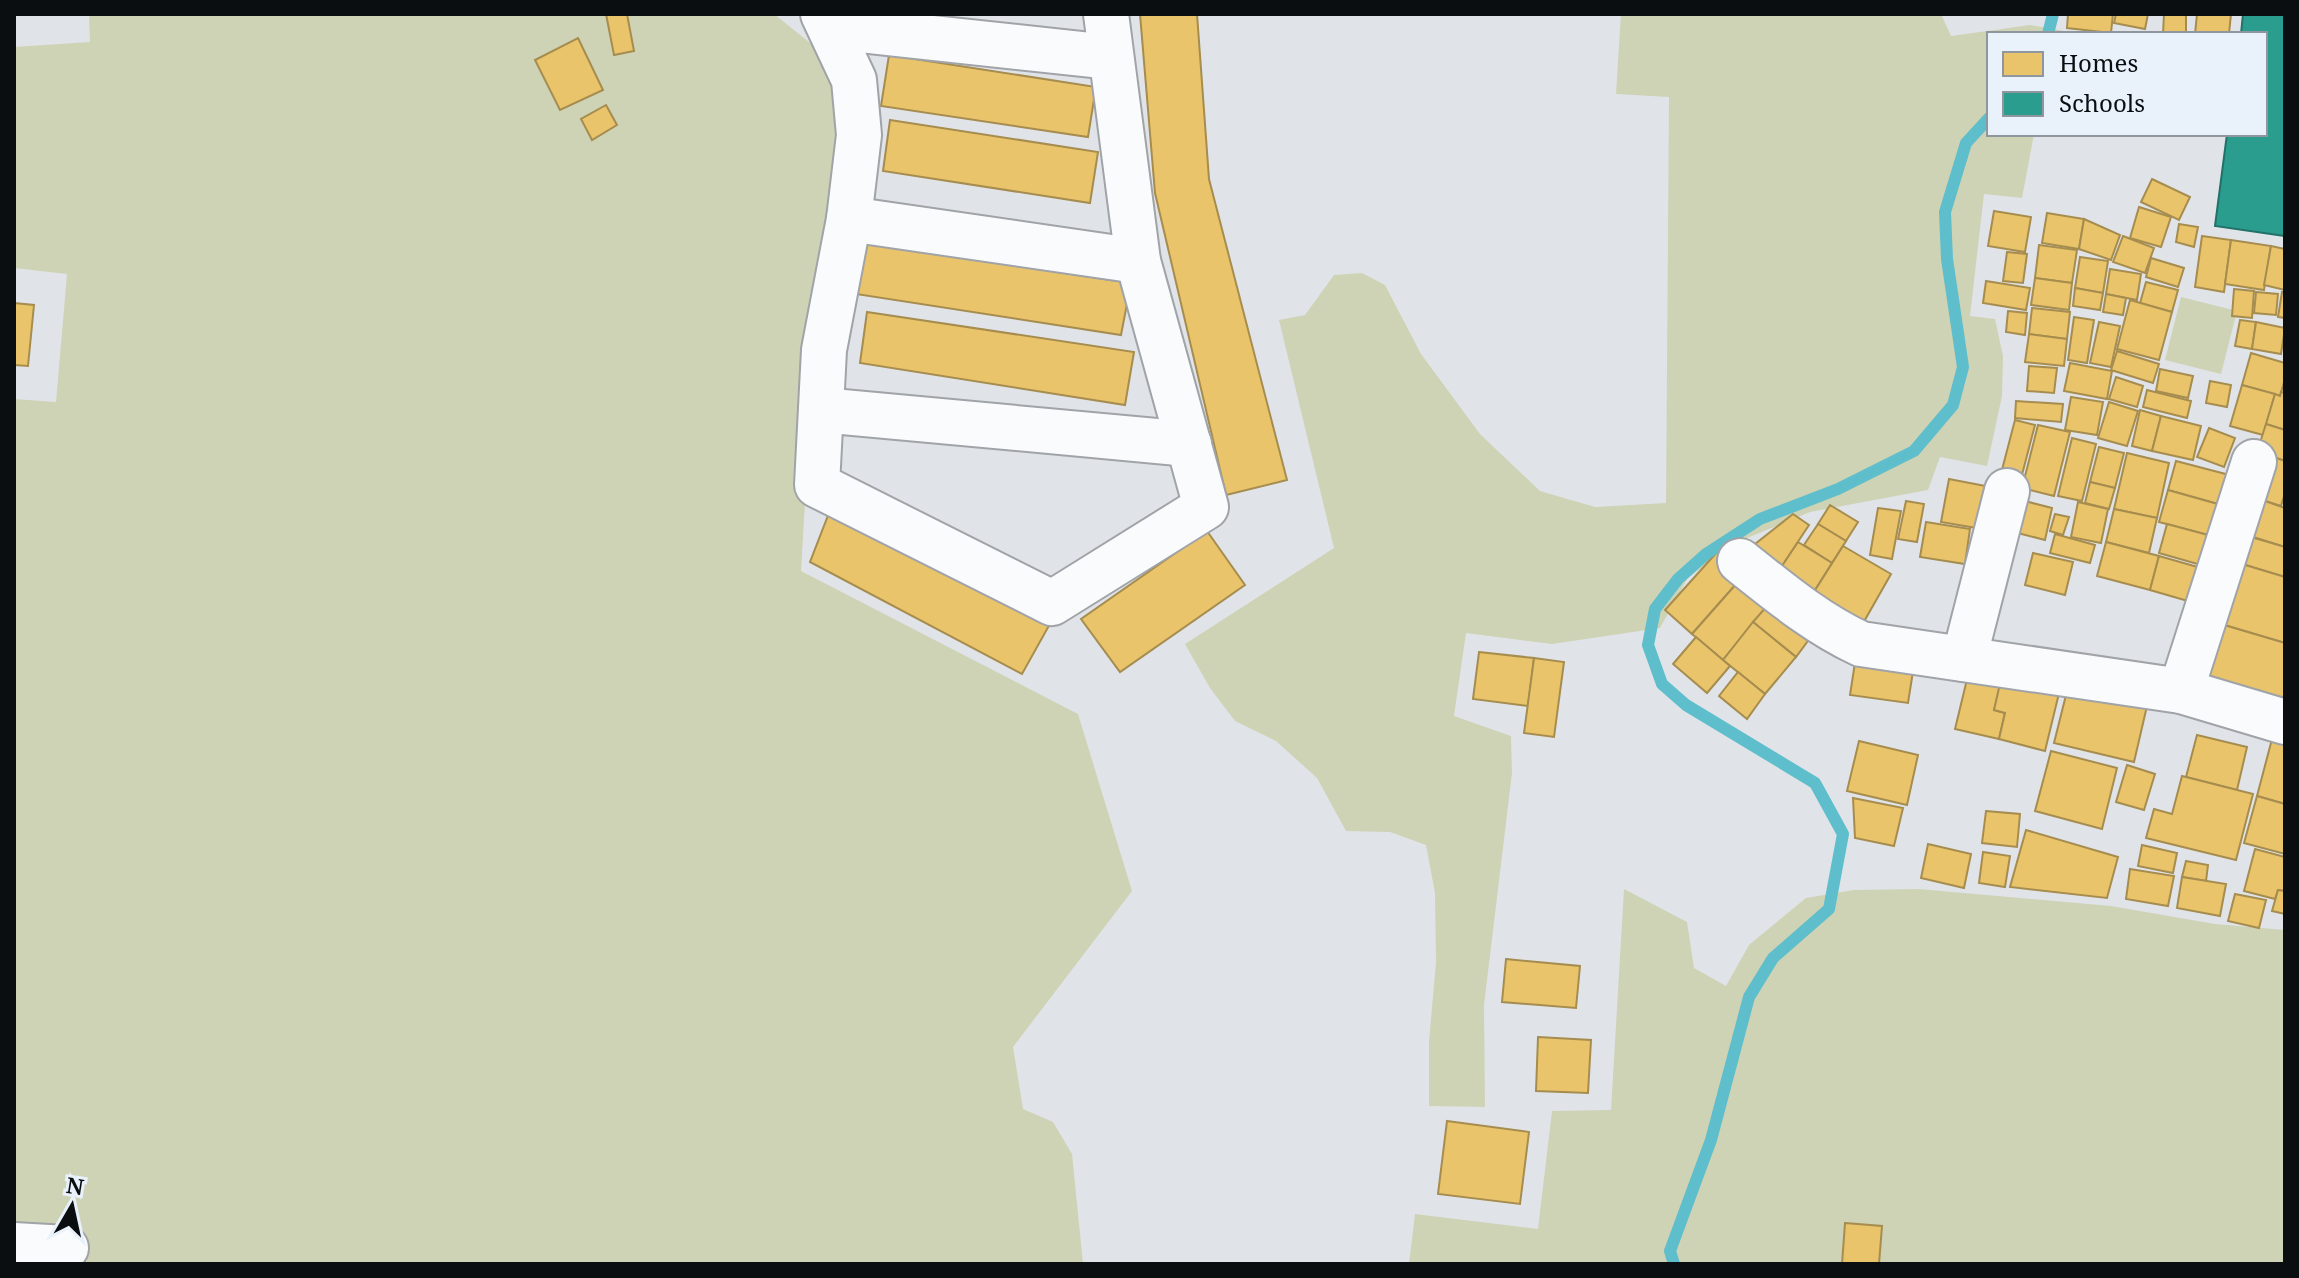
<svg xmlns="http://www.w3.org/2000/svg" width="2299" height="1278" viewBox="0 0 2299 1278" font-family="'Noto Serif',serif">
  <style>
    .green { fill: #ced3b5 }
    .homes { fill: #e9c46a; stroke: #a68d4f; stroke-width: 2 }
    .schools { fill: #2a9d8f; stroke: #217269; stroke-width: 2 }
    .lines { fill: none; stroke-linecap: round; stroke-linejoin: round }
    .stream { stroke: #5ebecb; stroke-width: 12 }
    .minor-casing { stroke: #a0a3a7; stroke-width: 48 }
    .minor { stroke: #fafbfc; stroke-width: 44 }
  </style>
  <rect width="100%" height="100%" fill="#e0e4e9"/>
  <g class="green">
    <polygon points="89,14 774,14 844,70 847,119 815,331 801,571 1078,714 1132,891 1013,1047 1023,1109 1053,1122 1072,1154 1083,1264 14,1264 14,399 56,402 67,274 14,268 14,47 90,42"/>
    <polygon points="1621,14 1941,14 1951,36 2030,25 2081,34 1989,34 1989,134 2034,134 2022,198 1984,194 1970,316 1995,319 2003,356 2002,396 1987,466 1940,457 1928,490 1810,512 1730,545 1687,579 1660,628 1552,644 1466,633 1454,716 1511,736 1512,773 1484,1005 1485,1107 1429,1106 1429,1042 1436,962 1435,893 1426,845 1390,832 1346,831 1317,778 1276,741 1235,721 1210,688 1185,644 1334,548 1279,320 1305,315 1334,275 1362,273 1385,285 1421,354 1480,434 1540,491 1595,507 1666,503 1669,97 1616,94"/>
    <polygon points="2181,297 2237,311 2221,374 2165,360"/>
    <polygon points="1624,889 1687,922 1694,968 1726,986 1749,945 1806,898 1854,890 1919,889 2111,906 2215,924 2285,930 2285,1264 1409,1264 1415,1214 1538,1229 1552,1111 1611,1110"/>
  </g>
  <g class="homes">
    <polygon points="606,14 627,14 634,51 614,55"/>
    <polygon points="1140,14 1197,14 1209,179 1287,480 1226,495 1155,193"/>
    <polygon points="2068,14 2113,14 2111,33 2067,28"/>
    <polygon points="2116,14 2148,14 2145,29 2114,23"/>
    <polygon points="2164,14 2186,14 2186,34 2163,34"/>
    <polygon points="2197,14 2231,14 2229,34 2195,34"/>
    <polygon points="578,38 603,90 560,110 535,60"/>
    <polygon points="889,55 1096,87 1088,137 881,106"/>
    <polygon points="606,105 617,125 592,140 581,119"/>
    <polygon points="890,120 1098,152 1090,203 883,171"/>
    <polygon points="2152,179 2190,197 2179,220 2141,202"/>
    <polygon points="2139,207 2171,217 2161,247 2130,238"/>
    <polygon points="1994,211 2031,217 2025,252 1988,246"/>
    <polygon points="2047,213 2084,219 2079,249 2042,243"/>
    <polygon points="2084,219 2120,235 2111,260 2079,249"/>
    <polygon points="2179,224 2198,227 2194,247 2176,242"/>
    <polygon points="2123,236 2154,248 2145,273 2113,262"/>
    <polygon points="2202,236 2231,240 2224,292 2195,287"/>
    <polygon points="2231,240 2271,246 2264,290 2225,284"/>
    <polygon points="863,243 1131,283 1121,335 856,294"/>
    <polygon points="2039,245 2077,250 2072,283 2035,278"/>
    <polygon points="2271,246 2285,249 2285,290 2264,285"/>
    <polygon points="2007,252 2027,254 2023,283 2003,281"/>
    <polygon points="2080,257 2108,261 2103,293 2075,288"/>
    <polygon points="2151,258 2184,268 2178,287 2146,277"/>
    <polygon points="2110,269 2141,274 2137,300 2106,294"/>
    <polygon points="2035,278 2072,283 2069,310 2031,305"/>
    <polygon points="1986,281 2030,288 2026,310 1983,303"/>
    <polygon points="2146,282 2178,290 2172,312 2140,303"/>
    <polygon points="2075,288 2103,293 2100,310 2073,306"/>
    <polygon points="2234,289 2254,291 2252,318 2232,316"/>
    <polygon points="2256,292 2278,294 2276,315 2254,313"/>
    <polygon points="2282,292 2285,292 2285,318 2278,317"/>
    <polygon points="2106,294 2126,298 2123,315 2103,312"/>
    <polygon points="2130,300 2172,312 2159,360 2117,349"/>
    <polygon points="14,303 34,305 28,366 14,365 14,368"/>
    <polygon points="2032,308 2070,312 2067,339 2029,334"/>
    <polygon points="2008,311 2027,313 2025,335 2006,332"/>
    <polygon points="867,312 1134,352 1125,405 860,363"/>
    <polygon points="2074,317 2094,320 2087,363 2068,360"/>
    <polygon points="2240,320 2256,322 2252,349 2235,346"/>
    <polygon points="2099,322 2120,326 2111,367 2090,363"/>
    <polygon points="2256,322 2285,328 2281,354 2252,349"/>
    <polygon points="2029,334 2067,339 2064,366 2025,362"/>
    <polygon points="2117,351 2159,364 2153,383 2111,370"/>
    <polygon points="2251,353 2285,363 2285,379 2280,396 2242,385"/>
    <polygon points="2070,363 2112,371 2107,399 2064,391"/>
    <polygon points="2029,366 2057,368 2054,393 2027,391"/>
    <polygon points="2160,369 2193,376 2188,398 2156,391"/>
    <polygon points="2116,377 2143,386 2137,407 2109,399"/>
    <polygon points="2210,381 2231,385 2227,407 2206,403"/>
    <polygon points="2242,385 2275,394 2263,435 2230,426"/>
    <polygon points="2147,390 2191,401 2187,418 2143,407"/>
    <polygon points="2281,392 2285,393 2285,430 2266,424 2275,394 2280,396"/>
    <polygon points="2071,397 2103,402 2097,435 2065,430"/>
    <polygon points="2016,401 2063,404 2061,422 2015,418"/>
    <polygon points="2109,402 2138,411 2127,446 2098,438"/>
    <polygon points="2140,410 2161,416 2152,451 2132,446"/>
    <polygon points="2161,416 2201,426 2193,460 2152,451"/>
    <polygon points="2015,420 2035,425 2018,490 1998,485"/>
    <polygon points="2266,424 2285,430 2285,461 2257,452"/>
    <polygon points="2038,425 2070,432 2054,496 2022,488"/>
    <polygon points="2209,428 2235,438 2224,467 2197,457"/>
    <polygon points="2072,438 2096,444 2082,501 2058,496"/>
    <polygon points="2099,447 2124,453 2115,488 2090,482"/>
    <polygon points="2127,453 2169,463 2157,518 2114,509"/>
    <polygon points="2265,454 2285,461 2285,493 2281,506 2252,497"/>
    <polygon points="2176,461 2241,478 2232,508 2168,490"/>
    <polygon points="1949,479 1996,488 1988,530 1941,522"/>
    <polygon points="2090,482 2115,488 2109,509 2085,503"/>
    <polygon points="2168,490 2232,508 2223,539 2159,522"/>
    <polygon points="2017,499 2052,508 2045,540 2010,531"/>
    <polygon points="1906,501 1924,504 1917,542 1898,539"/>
    <polygon points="2265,501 2285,508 2285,547 2253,537"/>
    <polygon points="2078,502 2108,509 2101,543 2071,537"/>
    <polygon points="1830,505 1858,522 1846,541 1818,524"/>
    <polygon points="1878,508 1901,511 1892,559 1870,555"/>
    <polygon points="2114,509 2157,518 2149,553 2106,542"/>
    <polygon points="829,513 1051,622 1022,674 810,562"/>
    <polygon points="1793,514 1809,525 1778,572 1745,552"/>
    <polygon points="2055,514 2069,517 2063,535 2050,531"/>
    <polygon points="1926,522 1970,529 1965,564 1920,557"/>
    <polygon points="1818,524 1846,541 1832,563 1804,545"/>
    <polygon points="2167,524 2223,539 2215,569 2159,553"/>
    <polygon points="1207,531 1245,585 1120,672 1081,619"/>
    <polygon points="2055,534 2095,545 2090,563 2050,553"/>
    <polygon points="2241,534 2285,547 2285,577 2232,561"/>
    <polygon points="1798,542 1832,563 1812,595 1778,572"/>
    <polygon points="2106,542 2159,556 2150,590 2097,576"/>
    <polygon points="1843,546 1891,574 1862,625 1812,595"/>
    <polygon points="1718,551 1745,574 1692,634 1665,610"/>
    <polygon points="2033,553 2073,562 2065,595 2025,585"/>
    <polygon points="2159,556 2215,572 2205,606 2150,590"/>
    <polygon points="2232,561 2285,577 2285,643 2214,622"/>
    <polygon points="1745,574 1774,598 1723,660 1692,634"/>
    <polygon points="1774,598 1816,630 1796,657 1753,622"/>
    <polygon points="1753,622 1796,657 1765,694 1723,660"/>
    <polygon points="2214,622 2285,643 2285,704 2197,678"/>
    <polygon points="1696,637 1730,666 1707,693 1673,664"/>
    <polygon points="1479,652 1534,658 1528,706 1473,699"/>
    <polygon points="1856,656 1914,665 1908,703 1850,695"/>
    <polygon points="1534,658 1564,662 1554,737 1524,733"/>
    <polygon points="1969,671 2002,679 1994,710 2005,713 1999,739 1955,729"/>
    <polygon points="1738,672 1765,694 1747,719 1719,696"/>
    <polygon points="2002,675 2060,689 2045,751 1999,739 2005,713 1994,710"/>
    <polygon points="2068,687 2147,706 2134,762 2054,743"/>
    <polygon points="2197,735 2247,747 2237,790 2186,777"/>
    <polygon points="2272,739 2285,743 2285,804 2257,796"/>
    <polygon points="1859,741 1918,755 1907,805 1847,791"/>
    <polygon points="2051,751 2117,768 2102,829 2035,811"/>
    <polygon points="2127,765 2155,774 2144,810 2116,802"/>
    <polygon points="2182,776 2253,794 2236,860 2146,838 2154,809 2172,814"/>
    <polygon points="2257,796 2285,804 2285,854 2244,843"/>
    <polygon points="1853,798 1903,808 1894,846 1855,838"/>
    <polygon points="1986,811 2020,814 2017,847 1982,843"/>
    <polygon points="2026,830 2118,857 2107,898 2010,887"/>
    <polygon points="1928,844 1971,854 1964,888 1921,878"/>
    <polygon points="2142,845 2177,853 2173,873 2138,866"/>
    <polygon points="2255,849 2285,857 2285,891 2278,890 2275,899 2244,891"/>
    <polygon points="1983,852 2010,856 2005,887 1979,883"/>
    <polygon points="2186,861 2208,865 2206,881 2182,877"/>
    <polygon points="2130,869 2174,876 2168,906 2126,899"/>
    <polygon points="2182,877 2226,884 2220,916 2177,908"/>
    <polygon points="2278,890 2285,891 2285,914 2272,911"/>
    <polygon points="2235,894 2266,900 2259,928 2228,921"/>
    <polygon points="1506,959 1580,966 1576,1008 1502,1002"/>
    <polygon points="1538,1037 1591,1040 1588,1093 1536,1091"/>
    <polygon points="1447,1121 1529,1132 1520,1204 1438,1194"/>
    <polygon points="1845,1223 1882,1226 1879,1264 1842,1264"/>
  </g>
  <polygon class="schools" points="2243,14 2285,14 2285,236 2215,226 2227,134 2265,134 2265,34 2241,34"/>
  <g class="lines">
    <g class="stream">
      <polyline points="2048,34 2053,14"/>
      <polyline points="1674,1264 1670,1251 1711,1140 1749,997 1773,958 1829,909 1843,834 1815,783 1686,705 1662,684 1648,645 1655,609 1678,579 1706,554 1760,519 1838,489 1914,451 1953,405 1963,367 1947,259 1945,212 1966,143 1989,118"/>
    </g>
    <g class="minor-casing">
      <g id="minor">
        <polyline points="823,14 854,80 859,135 849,219 824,350 817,485 1052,603 1206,507 1138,261 1106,14"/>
        <polyline points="831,27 1110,57"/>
        <polyline points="849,219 1138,261"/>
        <polyline points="821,410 1189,444"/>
        <path d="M1740,561C1779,592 1816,623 1861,644L2181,691L2285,722"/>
        <polyline points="1964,659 2007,491"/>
        <polyline points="2181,691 2254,462"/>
        <polyline points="14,1245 66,1248"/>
      </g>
    </g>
    <use href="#minor" class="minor"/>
  </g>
  <rect width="2299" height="1278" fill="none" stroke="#0b0e11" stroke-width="32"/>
  <rect x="1987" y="32" width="280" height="104" fill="#e9f1fb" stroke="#90969d" stroke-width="2"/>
  <rect x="2003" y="52" width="40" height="24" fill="#e9c46a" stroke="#90969d" stroke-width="2"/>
  <text x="2059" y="72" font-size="24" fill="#0b0e11">Homes</text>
  <rect x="2003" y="92" width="40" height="24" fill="#2a9d8f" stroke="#90969d" stroke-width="2"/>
  <text x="2059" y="112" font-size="24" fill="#0b0e11">Schools</text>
  <g transform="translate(72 1206) rotate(9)" stroke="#e9f1fb" stroke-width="6" paint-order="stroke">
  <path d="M0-6L14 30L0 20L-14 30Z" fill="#0b0e11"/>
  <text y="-12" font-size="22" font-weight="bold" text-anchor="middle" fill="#0b0e11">N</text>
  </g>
</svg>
